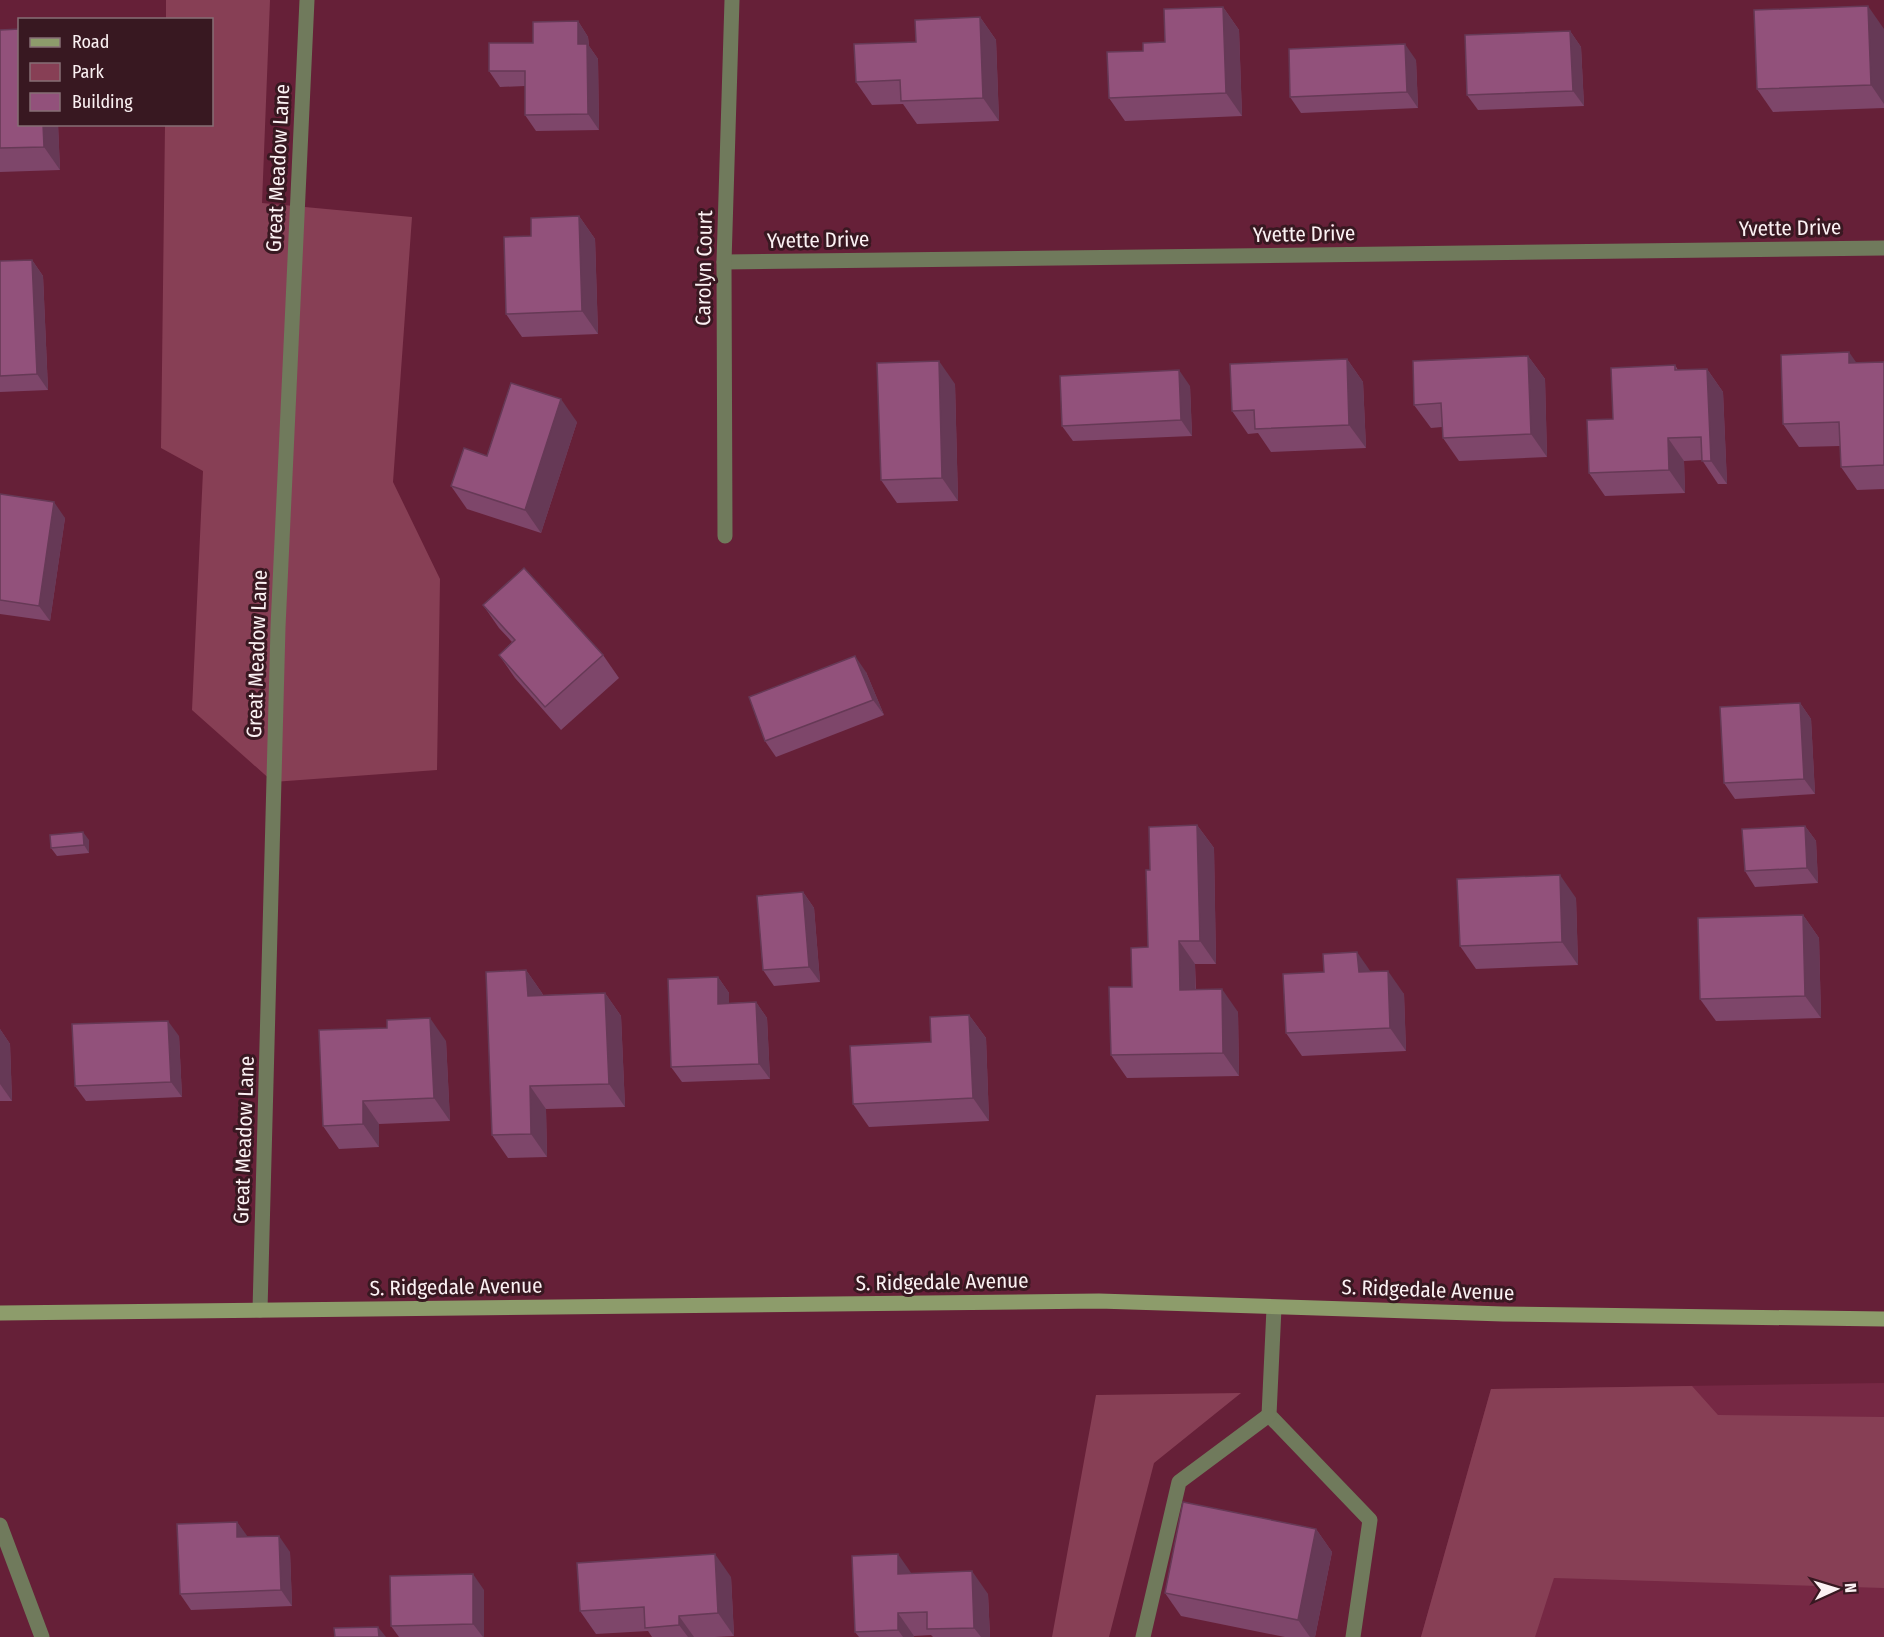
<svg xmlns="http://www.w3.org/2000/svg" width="1884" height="1637" viewBox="0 0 1884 1637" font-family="'Fira Sans Condensed',sans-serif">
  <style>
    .built { fill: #762844 }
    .green { fill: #873f55 }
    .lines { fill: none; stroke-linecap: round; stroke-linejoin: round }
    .service { stroke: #707a5c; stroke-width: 15 }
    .minor { stroke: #707a5c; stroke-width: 15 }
    .secondary { stroke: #8d9c6b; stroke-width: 15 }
    .wall { fill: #7e466a }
    .shaded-wall { fill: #663956 }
    .building { fill: #92517b; stroke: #663956; stroke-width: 1.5 }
    .labels { text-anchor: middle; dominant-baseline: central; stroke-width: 6; stroke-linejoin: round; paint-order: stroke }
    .street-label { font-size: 21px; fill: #fbf1f3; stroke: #381821 }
  </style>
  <rect width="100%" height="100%" fill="#662038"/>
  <polygon class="built" points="1884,1383 1884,1637 1421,1637 1491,1389"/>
  <g class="green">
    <polygon points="166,0 270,0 262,203 412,217 393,482 440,579 437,770 273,782 192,710 203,471 161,448 165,125 212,124 212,20 166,19"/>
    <polygon points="1692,1386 1718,1415 1884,1417 1884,1588 1554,1578 1535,1637 1421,1637 1491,1389"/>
    <polygon points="1241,1393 1154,1463 1109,1637 1052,1637 1096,1395"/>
  </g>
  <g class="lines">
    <g class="service">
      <polyline points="1274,1308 1269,1415 1370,1520 1353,1637"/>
      <polyline points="1143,1637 1179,1482 1269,1415"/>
    </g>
    <g class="minor">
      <polyline points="724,262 1884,248"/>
      <polyline points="725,536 724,262 732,0"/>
      <polyline points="260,1310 278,627 307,0"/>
      <polyline points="0,1525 42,1637"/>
    </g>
    <polyline class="secondary" points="0,1313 1099,1301 1503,1314 1884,1319"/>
  </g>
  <g class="wall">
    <polygon points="1223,7 1239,30 1242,116 1125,121 1109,98 1143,51 1165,42"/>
    <polygon points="980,17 996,40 999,121 917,124 903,104 872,105 856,82 916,42"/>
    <polygon points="578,21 588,37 589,46 598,59 599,130 536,131 525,115 525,86 500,87 489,71 533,43"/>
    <polygon points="1884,29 1884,108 1773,112 1757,89"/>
    <polygon points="0,30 20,124 58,124 60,170 0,172"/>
    <polygon points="1570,31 1581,47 1584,106 1478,110 1467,95"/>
    <polygon points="1416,60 1418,108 1301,113 1290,97"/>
    <polygon points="579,216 595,239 598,334 522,337 506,314 531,236"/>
    <polygon points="32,260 43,276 48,390 0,392 0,261"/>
    <polygon points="1528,356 1545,379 1547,457 1459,461 1443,438 1442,427 1431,428 1414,405"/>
    <polygon points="1347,359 1363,382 1366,448 1271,452 1258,433 1248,434 1232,411"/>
    <polygon points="1856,362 1884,362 1884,489 1857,490 1841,467 1840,446 1799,447 1783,424"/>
    <polygon points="1675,365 1678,370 1707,369 1723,392 1727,484 1718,484 1702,460 1684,461 1685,493 1605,496 1589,473 1613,419"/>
    <polygon points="955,384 958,501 897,503 881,480"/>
    <polygon points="1190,386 1192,436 1073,441 1062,426"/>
    <polygon points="577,422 541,533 467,509 451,486 487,456"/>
    <polygon points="0,494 65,518 50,621 0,614"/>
    <polygon points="483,605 603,655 619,678 561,730 515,678 499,655 512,642 499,628"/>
    <polygon points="866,672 884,715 776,757 765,741"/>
    <polygon points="1800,703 1811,719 1815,794 1735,799 1724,783"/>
    <polygon points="1197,825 1214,848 1216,964 1195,964 1196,989 1238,1012 1239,1076 1127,1078 1111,1055 1132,987 1148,947 1150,870"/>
    <polygon points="1805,826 1816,841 1818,883 1755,887 1745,871"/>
    <polygon points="89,840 89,853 57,856 51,848"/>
    <polygon points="803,892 814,908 820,982 774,986 763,970"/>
    <polygon points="1576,898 1578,965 1476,969 1460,946"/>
    <polygon points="1803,915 1819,938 1821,1018 1716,1021 1700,999"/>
    <polygon points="526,970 542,993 543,995 605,993 621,1016 625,1107 546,1109 547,1157 508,1158 492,1135"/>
    <polygon points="1371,971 1404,994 1406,1051 1302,1056 1286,1033"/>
    <polygon points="718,977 729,993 729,1003 756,1002 767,1018 770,1079 682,1082 671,1067"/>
    <polygon points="969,1015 986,1038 989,1121 869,1127 853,1104 931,1042"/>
    <polygon points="0,1029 10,1044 12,1101 0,1101"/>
    <polygon points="179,1036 182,1097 86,1101 75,1086"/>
    <polygon points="446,1041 450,1121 379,1124 379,1147 339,1149 323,1126"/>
    <polygon points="237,1522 247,1537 290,1552 292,1606 191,1610 180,1594"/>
    <polygon points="1316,1529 1332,1552 1315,1637 1285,1637 1181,1616 1165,1593"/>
    <polygon points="911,1574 988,1594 990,1637 933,1637 931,1635 914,1636 914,1637 859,1637 855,1632"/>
    <polygon points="731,1577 734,1636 715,1637 652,1637 648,1631 596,1634 580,1611"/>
    <polygon points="484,1590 484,1637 399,1637 391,1626"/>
  </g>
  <g class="shaded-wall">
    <polygon points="1868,6 1884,29 1884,104 1871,85"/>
    <polygon points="1223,7 1239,30 1242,116 1226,93"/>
    <polygon points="980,17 996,40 999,121 983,98"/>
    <polygon points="578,21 588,37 589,46 598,59 599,130 588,114 578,44"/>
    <polygon points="1570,31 1581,47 1584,106 1573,91"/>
    <polygon points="1405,44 1416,60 1418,108 1407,92"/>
    <polygon points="43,124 58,124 60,170 44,147"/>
    <polygon points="579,216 595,239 598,334 582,311"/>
    <polygon points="32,260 43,276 48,390 37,374"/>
    <polygon points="1849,352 1865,375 1849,363"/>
    <polygon points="1528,356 1545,379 1547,457 1531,434"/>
    <polygon points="1347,359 1363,382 1366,448 1349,425"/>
    <polygon points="939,361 955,384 958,501 942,478"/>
    <polygon points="1707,369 1723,392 1727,484 1711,461"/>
    <polygon points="1179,370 1190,386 1192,436 1181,420"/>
    <polygon points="561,399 577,422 541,533 525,510"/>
    <polygon points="1668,438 1684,461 1685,493 1669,470"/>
    <polygon points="54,502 65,518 50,621 39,606"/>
    <polygon points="855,656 866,672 884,715 873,700"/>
    <polygon points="1800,703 1811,719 1815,794 1804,779"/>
    <polygon points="1197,825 1214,848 1216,964 1200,941"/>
    <polygon points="1805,826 1816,841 1818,883 1807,868"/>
    <polygon points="83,832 89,840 89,853 84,845"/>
    <polygon points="1560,875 1576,898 1578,965 1562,942"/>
    <polygon points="803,892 814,908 820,982 809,967"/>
    <polygon points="1803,915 1819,938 1821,1018 1805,996"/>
    <polygon points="1179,941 1195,964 1196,1013 1180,990"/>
    <polygon points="1357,952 1373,975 1359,972"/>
    <polygon points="526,970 542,993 544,1019 528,996"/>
    <polygon points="1388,971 1404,994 1406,1051 1390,1028"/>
    <polygon points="718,977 729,993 729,1019 718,1004"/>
    <polygon points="1222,989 1238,1012 1239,1076 1223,1053"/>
    <polygon points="605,993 621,1016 625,1107 609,1084"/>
    <polygon points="756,1002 767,1018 770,1079 759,1064"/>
    <polygon points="969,1015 986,1038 989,1121 973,1098"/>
    <polygon points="430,1018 446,1041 450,1121 434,1098"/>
    <polygon points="168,1021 179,1036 182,1097 171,1082"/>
    <polygon points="0,1029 10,1044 12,1101 0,1084"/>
    <polygon points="530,1086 546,1109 547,1157 531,1134"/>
    <polygon points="363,1101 379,1124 379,1147 363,1124"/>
    <polygon points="237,1522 248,1537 237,1537"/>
    <polygon points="1316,1529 1332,1552 1315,1637 1310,1637 1298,1620"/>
    <polygon points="279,1536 290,1552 292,1606 281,1590"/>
    <polygon points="715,1554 731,1577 734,1636 718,1613"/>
    <polygon points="898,1554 914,1577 898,1574"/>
    <polygon points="972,1571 988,1594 990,1637 981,1637 974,1628"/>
    <polygon points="473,1574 484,1590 484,1637 483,1637 473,1624"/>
    <polygon points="898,1613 914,1636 914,1637 903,1637 898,1630"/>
    <polygon points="679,1616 694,1637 688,1637 679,1625"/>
    <polygon points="378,1627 386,1637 379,1637"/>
  </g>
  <g class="building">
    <polygon points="1868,6 1871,85 1757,89 1754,10"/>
    <polygon points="1223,7 1226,93 1109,98 1107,52 1143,51 1143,43 1165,42 1164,9"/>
    <polygon points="980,17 983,98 901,101 900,80 856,82 854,44 916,42 915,20"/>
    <polygon points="578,21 578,44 587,44 588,114 525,115 525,71 489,71 489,43 533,43 533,22"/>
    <polygon points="20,29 20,124 43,124 44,147 0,148 0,30"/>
    <polygon points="1570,31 1573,91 1467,95 1465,35"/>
    <polygon points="1405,44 1407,92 1290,97 1289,49"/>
    <polygon points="579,216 582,311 506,314 504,237 531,236 531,218"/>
    <polygon points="32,260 37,374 0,376 0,261"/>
    <polygon points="1849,352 1849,363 1884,362 1884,465 1841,467 1839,422 1783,424 1781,355"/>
    <polygon points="1528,356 1531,434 1443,438 1441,403 1414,405 1413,361"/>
    <polygon points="1347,359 1349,425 1255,429 1254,410 1232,411 1230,364"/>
    <polygon points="939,361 942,478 881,480 877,363"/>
    <polygon points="1675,365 1675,370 1707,369 1711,461 1702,461 1701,437 1668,438 1669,470 1589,473 1587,420 1613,419 1611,368"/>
    <polygon points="1179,370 1181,420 1062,426 1060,376"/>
    <polygon points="511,383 561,399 525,510 451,486 464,448 487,456"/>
    <polygon points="0,494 54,502 39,606 0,600"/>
    <polygon points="524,568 603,655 545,707 499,655 515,640 483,605"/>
    <polygon points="855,656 873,700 765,741 749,697"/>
    <polygon points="1800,703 1804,779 1724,783 1720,707"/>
    <polygon points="1197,825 1200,941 1179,941 1180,990 1222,989 1223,1053 1111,1055 1109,987 1132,987 1131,948 1148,947 1146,870 1150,870 1149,827"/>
    <polygon points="1805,826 1807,868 1745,871 1742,829"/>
    <polygon points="83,832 84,845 51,848 50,835"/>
    <polygon points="1560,875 1562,942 1460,946 1457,879"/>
    <polygon points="803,892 809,967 763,970 757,896"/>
    <polygon points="1803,915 1805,996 1700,999 1698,918"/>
    <polygon points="1357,952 1359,972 1388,971 1390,1028 1286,1033 1283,974 1324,972 1323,954"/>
    <polygon points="526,970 528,996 605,993 609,1084 530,1086 531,1134 492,1135 486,972"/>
    <polygon points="718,977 718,1004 756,1002 759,1064 671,1067 668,979"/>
    <polygon points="969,1015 973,1098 853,1104 850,1046 931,1042 930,1017"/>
    <polygon points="430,1018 434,1098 363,1101 363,1124 323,1126 319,1030 387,1028 387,1020"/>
    <polygon points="168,1021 171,1082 75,1086 72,1024"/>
    <polygon points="1183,1502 1316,1529 1298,1620 1165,1593"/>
    <polygon points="237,1522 237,1537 279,1536 281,1590 180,1594 177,1524"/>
    <polygon points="715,1554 718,1613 679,1616 679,1625 645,1628 644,1607 580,1611 577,1563"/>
    <polygon points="898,1554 898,1574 972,1571 974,1628 927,1629 927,1612 898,1613 898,1630 855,1632 852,1556"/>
    <polygon points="473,1574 473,1624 391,1626 390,1576"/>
    <polygon points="378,1627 379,1637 335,1637 334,1628"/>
  </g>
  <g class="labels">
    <g class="street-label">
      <text transform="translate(278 168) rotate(-87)">Great Meadow Lane</text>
      <text transform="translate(1790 228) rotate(-1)">Yvette Drive</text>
      <text transform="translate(1304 234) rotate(-1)">Yvette Drive</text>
      <text transform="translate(818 240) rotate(-1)">Yvette Drive</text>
      <text transform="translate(704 268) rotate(-89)">Carolyn Court</text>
      <text transform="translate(257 654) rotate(-88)">Great Meadow Lane</text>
      <text transform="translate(244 1140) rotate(-88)">Great Meadow Lane</text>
      <text transform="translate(942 1282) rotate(-1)">S. Ridgedale Avenue</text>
      <text transform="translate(456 1287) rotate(-1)">S. Ridgedale Avenue</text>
      <text transform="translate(1428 1290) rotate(2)">S. Ridgedale Avenue</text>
    </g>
  </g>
  <rect x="18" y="18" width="195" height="108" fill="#381821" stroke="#866f75" stroke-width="1.5"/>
  <rect x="30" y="38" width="30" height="9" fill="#8d9c6b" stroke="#866f75" stroke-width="1.5"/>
  <text x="72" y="48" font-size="18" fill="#fbf1f3">Road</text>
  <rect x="30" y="63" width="30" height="18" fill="#873f55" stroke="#866f75" stroke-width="1.5"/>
  <text x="72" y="78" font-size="18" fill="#fbf1f3">Park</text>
  <rect x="30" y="93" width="30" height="18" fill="#92517b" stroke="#866f75" stroke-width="1.5"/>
  <text x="72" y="108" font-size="18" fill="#fbf1f3">Building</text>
  <g transform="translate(1836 1589) rotate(86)" stroke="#381821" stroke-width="4.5" paint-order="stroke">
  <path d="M0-4.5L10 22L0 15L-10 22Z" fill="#fbf1f3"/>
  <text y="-9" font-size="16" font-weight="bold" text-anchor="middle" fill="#fbf1f3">N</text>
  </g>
</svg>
